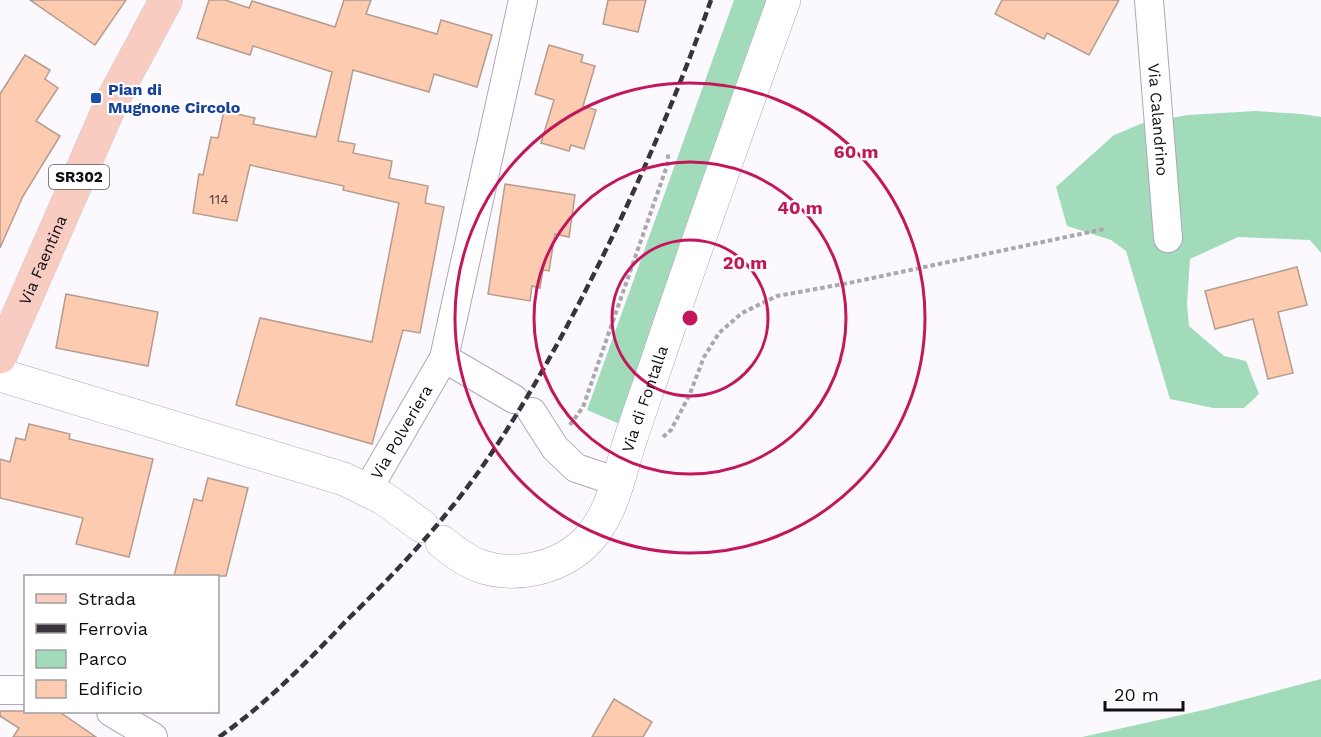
<svg xmlns="http://www.w3.org/2000/svg" width="1321" height="737" viewBox="0 0 1321 737" font-family="'Work Sans',sans-serif">
  <style>
    .green { fill: #a2dbb9 }
    .building { fill: #fdcbb0; stroke: #b59c8e; stroke-width: 1.5 }
    .lines { fill: none; stroke-linecap: round; stroke-linejoin: round }
    .minor-casing { stroke: #b0a6bd; stroke-width: 30 }
    .tertiary-casing { stroke: #b0a6bd; stroke-width: 34 }
    .primary-casing { stroke: #d4d3d5; stroke-width: 34 }
    .path { stroke: #aaa7ad; stroke-width: 4; stroke-dasharray: 4.5 3; stroke-linecap: butt }
    .minor { stroke: #fff; stroke-width: 28 }
    .tertiary { stroke: #fff; stroke-width: 33 }
    .primary { stroke: #f8ccc0; stroke-width: 33 }
    .rail { stroke: #38343c; stroke-width: 4.5; stroke-dasharray: 9 4.5; stroke-linecap: butt }
    .ring { fill: none; stroke: #c2185b; stroke-width: 3 }
    .transit-dot { fill: #1a4fb4; stroke: #fff; stroke-width: 2 }
    .labels { text-anchor: middle; dominant-baseline: central; stroke-width: 4.5; stroke-linejoin: round; paint-order: stroke }
    .number-label { font-size: 14px; fill: #4c3c3c }
    .shield { fill: #fff; stroke: #58565b; stroke-width: 1.5 }
    .shield-label { font-size: 15px; font-weight: bold; fill: #110d15 }
    .transit-label { font-size: 16px; font-weight: bold; fill: #164399; stroke: #fff; text-anchor: start }
    .street-label { font-size: 16px; fill: #110d15; stroke: #fff }
    .centre { fill: #c2185b; stroke: #fff; stroke-width: 3 }
    .ring-label { font-size: 18px; text-anchor: middle; font-weight: bold; fill: #c2185b; stroke: #fff; stroke-width: 4.5; stroke-linejoin: round; paint-order: stroke }
  </style>
  <rect width="100%" height="100%" fill="#fbf9fe"/>
  <g class="green">
    <polygon points="734,0 770,0 622,425 587,410"/>
    <polygon points="1255,111 1302,114 1321,117 1321,253 1310,240 1238,237 1190,259 1187,304 1189,326 1224,356 1246,361 1259,394 1244,408 1213,408 1170,399 1126,251 1111,240 1067,226 1056,187 1114,135 1143,123 1188,115"/>
    <polygon points="1321,679 1321,737 1082,737 1208,709"/>
  </g>
  <g class="building">
    <polygon points="30,0 126,0 95,45"/>
    <polygon points="209,0 225,0 249,8 252,1 335,27 344,0 371,0 366,14 437,34 441,20 492,35 477,87 434,74 429,92 353,70 338,141 355,144 353,153 392,161 389,178 428,186 425,203 444,207 420,333 403,330 372,444 236,405 260,318 372,342 399,203 343,190 344,186 250,165 237,221 193,213 199,174 203,175 211,137 218,138 224,111 255,118 253,124 316,137 332,72 253,46 250,55 197,38"/>
    <polygon points="608,0 646,0 638,32 603,24"/>
    <polygon points="1002,0 1119,0 1089,55 1047,33 1044,39 995,14"/>
    <polygon points="549,45 583,55 581,62 595,66 583,106 596,110 584,149 571,145 569,151 541,143 554,100 535,94"/>
    <polygon points="25,55 50,70 45,79 58,88 36,121 60,136 23,196 0,248 0,94"/>
    <polygon points="505,184 575,195 569,237 555,234 549,271 543,270 540,288 532,286 530,301 488,294"/>
    <polygon points="1297,267 1307,305 1278,312 1293,373 1268,379 1253,319 1215,329 1205,291"/>
    <polygon points="66,294 158,312 148,366 56,348"/>
    <polygon points="29,424 70,434 69,439 153,459 129,557 76,544 83,518 0,498 0,459 10,462 16,438 25,440"/>
    <polygon points="208,478 248,488 226,576 174,576 194,499 202,501"/>
    <polygon points="614,699 652,722 643,737 592,737"/>
    <polygon points="0,711 58,711 96,737 13,737 19,728 0,716"/>
  </g>
  <g class="lines">
    <g class="minor-casing">
      <g id="minor">
        <path id="s1" d="M1149,0L1168,238"/>
        <polyline points="444,358 514,399"/>
        <polyline points="532,412 555,448 576,468 618,482"/>
        <path id="s2" d="M368,489L444,358L523,0"/>
        <polyline points="0,690 26,690"/>
        <polyline points="111,712 153,737"/>
      </g>
    </g>
    <g class="tertiary-casing">
      <g id="tertiary">
        <polyline points="0,375 344,479 383,498 422,526"/>
        <path id="s3" d="M442,542C454,552 466,561 480,566C514,578 556,569 583,545C610,520 618,481 628,447C639,412 652,378 663,344C702,229 743,114 784,0"/>
      </g>
    </g>
    <g class="primary-casing">
      <g id="primary">
        <path id="s4" d="M0,357L113,99L166,0"/>
      </g>
    </g>
    <g class="path">
      <polyline points="570,425 583,407 669,160 667,153"/>
      <polyline points="663,437 671,430 689,396 704,357 719,333 742,313 777,296 849,283 1104,229"/>
    </g>
    <use href="#minor" class="minor"/>
    <use href="#tertiary" class="tertiary"/>
    <use href="#primary" class="primary"/>
    <path class="rail" d="M219,737C266,704 306,663 346,621C383,585 419,548 451,508C495,454 533,389 566,328C622,223 671,113 711,0"/>
  </g>
  <g class="ring">
    <circle cx="690" cy="318" r="78"/>
    <circle cx="690" cy="318" r="156"/>
    <circle cx="690" cy="318" r="235"/>
  </g>
  <rect class="transit-dot" x="90" y="92" width="12" height="12" rx="3"/>
  <g class="labels">
    <g class="number-label">
      <text x="219" y="199">114</text>
    </g>
    <rect class="shield" x="49" y="165" width="60" height="24" rx="4.5"/>
    <g class="shield-label">
      <text x="79" y="177">SR302</text>
    </g>
    <g class="transit-label">
      <text x="108" y="89">Pian di<tspan x="108" dy="18">Mugnone Circolo</tspan></text>
    </g>
    <g class="street-label">
      <text stroke="none"><textPath href="#s1" startOffset="120">Via Calandrino</textPath></text>
      <text stroke="none"><textPath href="#s4" startOffset="106">Via Faentina</textPath></text>
      <text stroke="none"><textPath href="#s3" startOffset="315">Via di Fontalla</textPath></text>
      <text stroke="none"><textPath href="#s2" startOffset="66">Via Polveriera</textPath></text>
    </g>
  </g>
  <circle cx="690" cy="318" r="9" class="centre"/>
  <g class="ring-label">
    <text x="856" y="158">60 m</text>
    <text x="800" y="214">40 m</text>
    <text x="745" y="269">20 m</text>
  </g>
  <rect x="24" y="575" width="195" height="138" fill="#ffffff" stroke="#a09ea1" stroke-width="1.5"/>
  <rect x="36" y="594" width="30" height="9" fill="#f8ccc0" stroke="#a09ea1" stroke-width="1.5"/>
  <text x="78" y="605" font-size="18" fill="#110d15">Strada</text>
  <rect x="36" y="624" width="30" height="9" fill="#38343c" stroke="#a09ea1" stroke-width="1.5"/>
  <text x="78" y="635" font-size="18" fill="#110d15">Ferrovia</text>
  <rect x="36" y="650" width="30" height="18" fill="#a2dbb9" stroke="#a09ea1" stroke-width="1.5"/>
  <text x="78" y="665" font-size="18" fill="#110d15">Parco</text>
  <rect x="36" y="680" width="30" height="18" fill="#fdcbb0" stroke="#a09ea1" stroke-width="1.5"/>
  <text x="78" y="695" font-size="18" fill="#110d15">Edificio</text>
  <path d="M1105 701v9h78v-9" fill="none" stroke="#110d15" stroke-width="3"/>
  <text x="1114" y="701" font-size="18" fill="#110d15" stroke="#ffffff" stroke-width="4.5" paint-order="stroke">20 m</text>
</svg>
